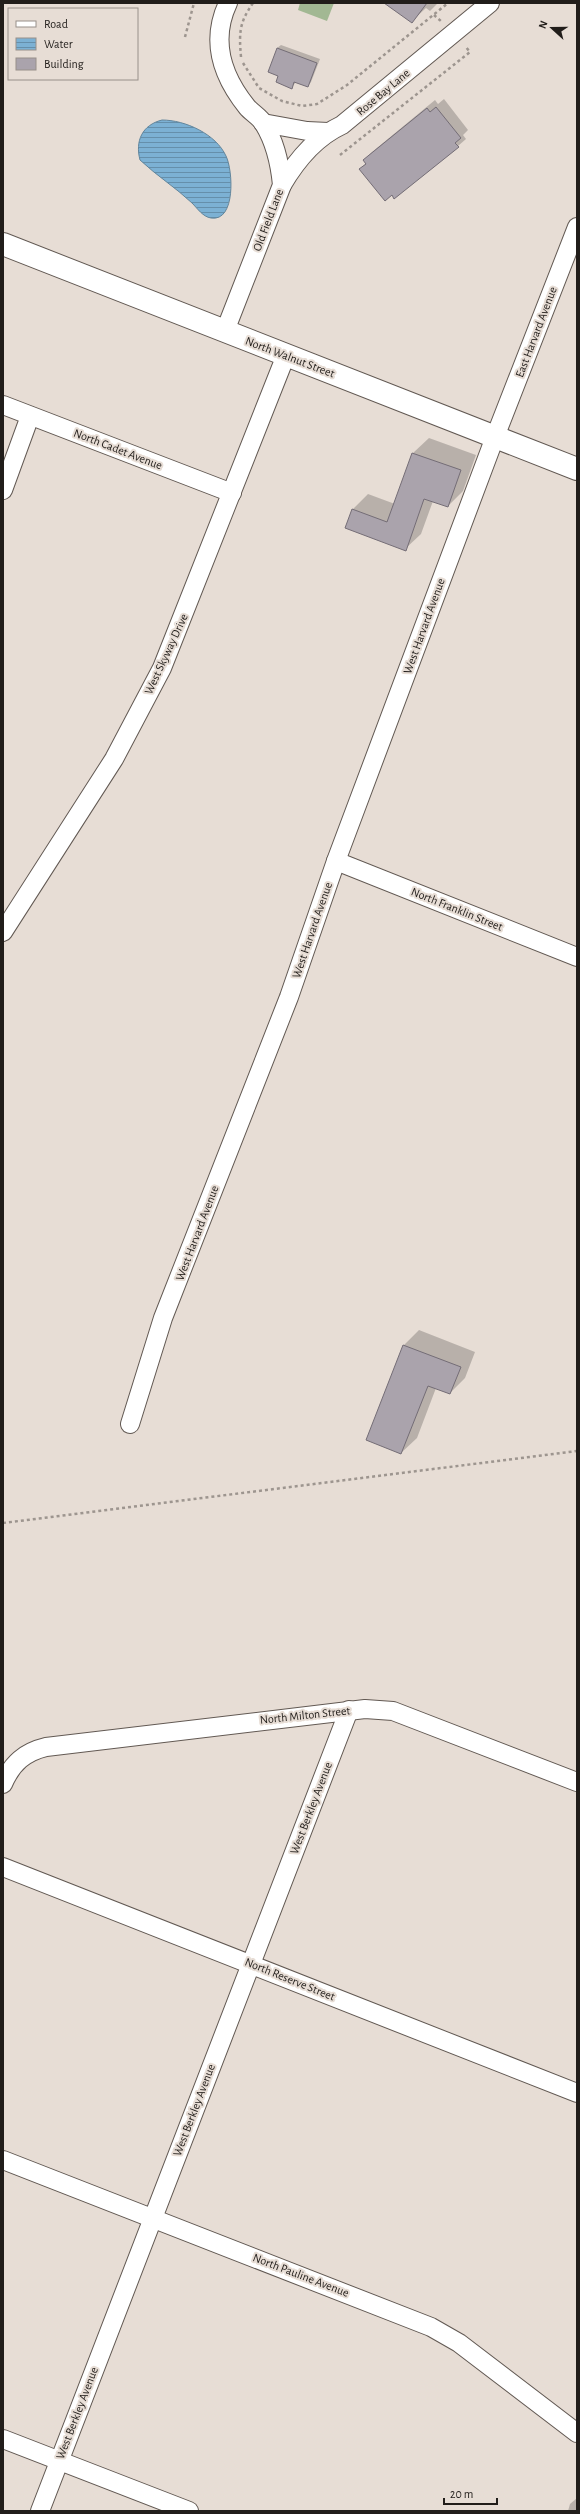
<svg xmlns="http://www.w3.org/2000/svg" width="580" height="2514" viewBox="0 0 580 2514" font-family="'Alegreya Sans',sans-serif">
  <style>
    .park { fill: #a2b893 }
    .water { fill: url(#water-rules); stroke: #61859c }
    .shadow { fill: #0003 }
    .building { fill: #aaa3ac; stroke: #746d76 }
    .lines { fill: none; stroke-linecap: round; stroke-linejoin: round }
    .street-casing { stroke: #625953; stroke-width: 20 }
    .secondary-casing { stroke: #625953; stroke-width: 24 }
    .path { stroke: #9d958f; stroke-width: 2.5; stroke-dasharray: 3 3; stroke-linecap: butt }
    .street { stroke: #fff; stroke-width: 18 }
    .secondary { stroke: #fff; stroke-width: 22 }
    .labels { text-anchor: middle; dominant-baseline: central; stroke-width: 4; stroke-linejoin: round; paint-order: stroke }
    .street-label { font-size: 12px; fill: #211d1a; stroke: #e7ddd5 }
  </style>
  <defs>
    <pattern id="water-rules" width="6" height="5" patternUnits="userSpaceOnUse"><rect width="6" height="5" fill="#7cb1d4"/><path d="M0 2.5h6" fill="none" stroke="#658fab"/></pattern>
  </defs>
  <rect width="100%" height="100%" fill="#e7ddd5"/>
  <polygon class="park" points="300,3 334,3 327,21 298,10"/>
  <path class="water" d="M162,120C185,120 216,134 226,156C233,170 236,222 211,218C203,217 197,208 192,203C175,187 157,176 140,160C135,141 142,125 162,120Z"/>
  <g class="shadow">
    <polygon points="386,3 438,3 430,11 426,8 412,21"/>
    <polygon points="281,45 320,59 311,82 308,86 296,82 292,87 279,75 277,48"/>
    <polygon points="444,99 468,130 463,135 466,139 458,146 392,194 360,169 366,163 364,160 372,152 435,100 438,104"/>
    <polygon points="429,438 476,455 463,491 448,506 433,501 421,534 405,549 353,509 368,494 395,504 413,453"/>
    <polygon points="419,1330 475,1352 465,1378 450,1393 436,1388 417,1438 401,1453 404,1345"/>
    <polygon points="577,2498 577,2511 568,2511 570,2504"/>
  </g>
  <g class="building">
    <polygon points="384,3 427,3 412,23"/>
    <polygon points="277,48 317,63 308,87 294,82 292,89 276,82 278,76 268,72"/>
    <polygon points="436,107 461,138 455,143 459,147 394,199 392,195 385,201 359,169 366,164 363,160 427,108 430,112"/>
    <polygon points="412,453 461,470 448,507 424,499 406,551 345,528 352,509 387,522"/>
    <polygon points="403,1345 461,1367 450,1394 428,1386 401,1454 366,1440"/>
  </g>
  <g class="lines">
    <g class="street-casing">
      <g id="street">
        <polyline points="263,123 307,131 328,132"/>
        <path d="M282,185C296,161 316,137 342,125L490,3"/>
        <path d="M225,331L282,185C280,164 275,142 264,124C260,117 252,113 247,107C222,76 210,41 228,3"/>
        <polyline points="3,405 232,493"/>
        <polyline points="3,490 30,416"/>
        <polyline points="336,861 577,957"/>
        <polyline points="3,932 114,759 162,668 286,355"/>
        <polyline points="130,1424 163,1318 289,997 336,861 495,437 577,227"/>
        <path d="M3,1784C12,1763 25,1752 46,1747L365,1709L393,1711L577,1782"/>
        <polyline points="3,1867 577,2093"/>
        <polyline points="3,2160 431,2327 459,2343 577,2433"/>
        <polyline points="3,2439 189,2511"/>
        <polyline points="40,2511 349,1710"/>
      </g>
    </g>
    <g class="secondary-casing">
      <polyline id="secondary" points="3,244 577,469"/>
    </g>
    <g class="path">
      <polyline points="434,15 442,22"/>
      <polyline points="185,37 194,3"/>
      <path d="M241,57C239,33 239,23 253,3"/>
      <polyline points="243,63 259,88 282,101 302,106 317,104 347,85 448,3"/>
      <polyline points="340,155 470,52 465,46"/>
      <polyline points="3,1523 577,1451"/>
    </g>
    <use href="#street" class="street"/>
    <use href="#secondary" class="secondary"/>
  </g>
  <g class="labels">
    <g class="street-label">
      <text transform="translate(383 92) rotate(-40)">Rose Bay Lane</text>
      <text transform="translate(268 220) rotate(-69)">Old Field Lane</text>
      <text transform="translate(536 332) rotate(-69)">East Harvard Avenue</text>
      <text transform="translate(290 357) rotate(21)">North Walnut Street</text>
      <text transform="translate(118 449) rotate(21)">North Cadet Avenue</text>
      <text transform="translate(424 626) rotate(-70)">West Harvard Avenue</text>
      <text transform="translate(166 654) rotate(-65)">West Skyway Drive</text>
      <text transform="translate(457 909) rotate(22)">North Franklin Street</text>
      <text transform="translate(312 930) rotate(-71)">West Harvard Avenue</text>
      <text transform="translate(197 1233) rotate(-69)">West Harvard Avenue</text>
      <text transform="translate(305 1715) rotate(-6)">North Milton Street</text>
      <text transform="translate(311 1808) rotate(-69)">West Berkley Avenue</text>
      <text transform="translate(290 1979) rotate(22)">North Reserve Street</text>
      <text transform="translate(194 2110) rotate(-69)">West Berkley Avenue</text>
      <text transform="translate(301 2275) rotate(21)">North Pauline Avenue</text>
      <text transform="translate(77 2413) rotate(-69)">West Berkley Avenue</text>
    </g>
  </g>
  <rect width="580" height="2514" fill="none" stroke="#211d1a" stroke-width="8"/>
  <rect x="8" y="8" width="130" height="72" fill="#e7ddd5" stroke="#98908a"/>
  <rect x="16" y="21" width="20" height="6" fill="#ffffff" stroke="#98908a"/>
  <text x="44" y="28" font-size="12" fill="#211d1a">Road</text>
  <rect x="16" y="38" width="20" height="12" fill="url(#water-rules)" stroke="#98908a"/>
  <text x="44" y="48" font-size="12" fill="#211d1a">Water</text>
  <rect x="16" y="58" width="20" height="12" fill="#aaa3ac" stroke="#98908a"/>
  <text x="44" y="68" font-size="12" fill="#211d1a">Building</text>
  <g transform="translate(552 28) rotate(291)" stroke="#e7ddd5" stroke-width="3" paint-order="stroke">
  <path d="M0-3L7 15L0 10L-7 15Z" fill="#211d1a"/>
  <text y="-6" font-size="11" font-weight="bold" text-anchor="middle" fill="#211d1a">N</text>
  </g>
  <path d="M444 2498v6h53v-6" fill="none" stroke="#211d1a" stroke-width="2"/>
  <text x="450" y="2498" font-size="12" fill="#211d1a" stroke="#e7ddd5" stroke-width="3" paint-order="stroke">20 m</text>
</svg>
